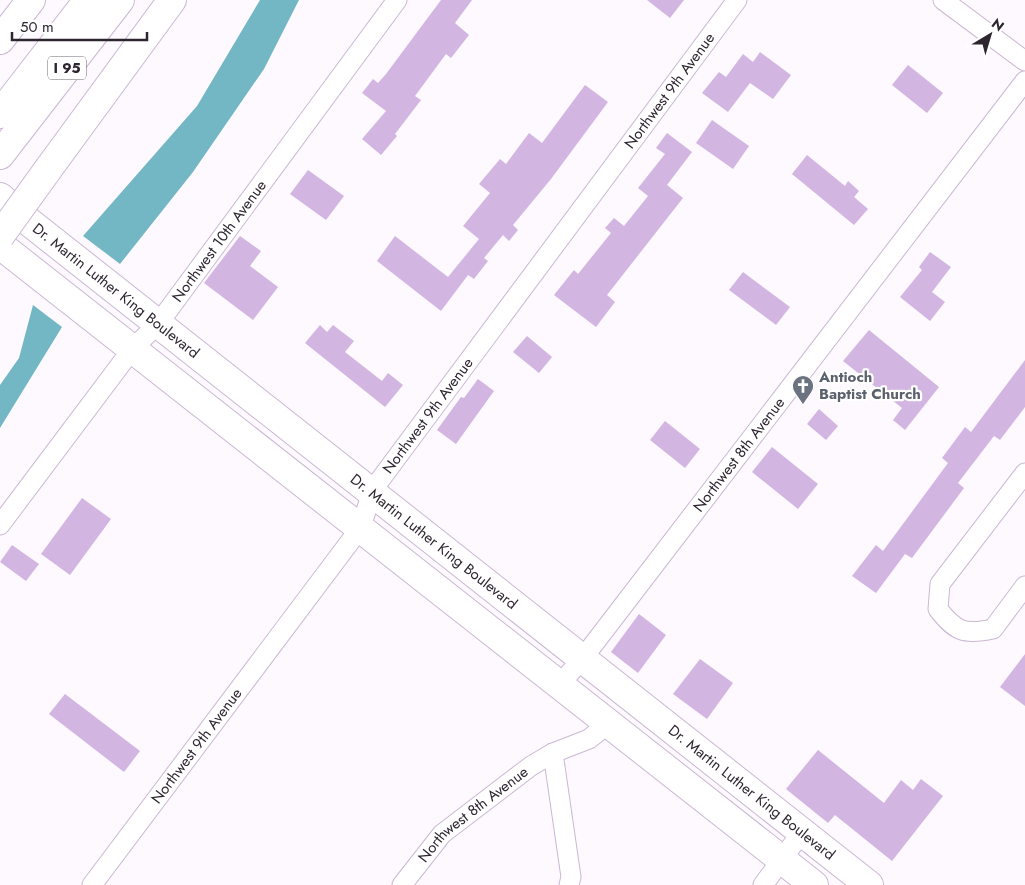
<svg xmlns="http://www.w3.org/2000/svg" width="1025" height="885" viewBox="0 0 1025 885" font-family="Jost,sans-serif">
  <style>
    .water { fill: #74b7c4 }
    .building { fill: #d3b5e2 }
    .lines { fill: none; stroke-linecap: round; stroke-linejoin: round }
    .street-casing { stroke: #cbb7d4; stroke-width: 21 }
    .secondary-casing { stroke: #cbb7d4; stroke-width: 30 }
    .highway-casing { stroke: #cbb7d4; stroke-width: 30 }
    .street { stroke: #fff; stroke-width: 19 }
    .secondary { stroke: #fff; stroke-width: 28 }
    .highway { stroke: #fff; stroke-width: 28 }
    .highway-bridge-casing { stroke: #cbb7d4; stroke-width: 30; stroke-linecap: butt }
    .highway-bridge { stroke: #fff; stroke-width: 28 }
    .labels { text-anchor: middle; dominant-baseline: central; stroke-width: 4.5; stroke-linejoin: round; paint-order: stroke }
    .shield { fill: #fff; stroke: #6c666e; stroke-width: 1 }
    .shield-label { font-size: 14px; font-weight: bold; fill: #2d2530 }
    .street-label { font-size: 15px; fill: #2d2530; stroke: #fff }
    .worship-label { font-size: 15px; font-weight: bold; fill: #5b616d; stroke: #fff; text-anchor: start }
  </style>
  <rect width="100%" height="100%" fill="#fdf9ff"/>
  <g class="water">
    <polygon points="260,0 299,0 264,69 193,172 120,264 83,236 197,106"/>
    <polygon points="33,305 62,327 0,428 0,385 19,358"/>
  </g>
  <g class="building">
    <polygon points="441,0 472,0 455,23 469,35 451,58 446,54 415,96 421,100 395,134 397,136 381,155 362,139 386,111 362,93 373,79 378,83 386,74"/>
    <polygon points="647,0 684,0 670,18"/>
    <polygon points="760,52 791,75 773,99 750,83 728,112 702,93 719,72 726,77 743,54 753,62"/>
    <polygon points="908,65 943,93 927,113 892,85"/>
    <polygon points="585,85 608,102 551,179 513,225 518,230 509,241 503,235 484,258 488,261 474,279 468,275 441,311 377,261 395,236 448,277 479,239 463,226 490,193 479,184 500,159 506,164 529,133 542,143"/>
    <polygon points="712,120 749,146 733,169 696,143"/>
    <polygon points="667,133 692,152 667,185 683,198 607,295 615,302 596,327 554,295 574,270 578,274 611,233 605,228 614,218 624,226 648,196 638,188 665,154 656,148"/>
    <polygon points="807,155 845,186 848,181 859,191 854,197 868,209 854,225 792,174"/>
    <polygon points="308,170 344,196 326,220 290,194"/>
    <polygon points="240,236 261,251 250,266 278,287 253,320 204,283"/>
    <polygon points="930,252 951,267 932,292 945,302 930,321 900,297 922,270 919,267"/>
    <polygon points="743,272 790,307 776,325 729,290"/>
    <polygon points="320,325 327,332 333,325 354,341 345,352 382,381 388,373 403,385 385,407 305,343"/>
    <polygon points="869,330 939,387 905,430 893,420 902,408 843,361"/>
    <polygon points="527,336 552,357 539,373 513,352"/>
    <polygon points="1025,360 1025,407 1000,440 994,436 958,483 964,488 912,558 905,554 876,593 852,576 876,545 883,551 948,463 942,458 965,427 971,432"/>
    <polygon points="478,379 494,391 456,444 437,430 461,397 464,398"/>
    <polygon points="819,409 838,426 826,440 807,424"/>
    <polygon points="665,421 700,449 685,468 650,440"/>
    <polygon points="772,447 818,484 798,509 752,472"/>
    <polygon points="82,498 111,519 70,575 41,554"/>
    <polygon points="12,545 39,564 26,581 0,562"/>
    <polygon points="639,614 666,635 638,673 611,652"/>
    <polygon points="1025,654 1025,706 1000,687"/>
    <polygon points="700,659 733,683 707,719 673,694"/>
    <polygon points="65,694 140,751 124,772 49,714"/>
    <polygon points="818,750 884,803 901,780 913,790 921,779 943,796 892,861 835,815 828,823 786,789"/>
  </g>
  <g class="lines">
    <g class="street-casing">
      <g id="street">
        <polyline points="943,0 1025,61"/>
        <path d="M1025,473L940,584L938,609C956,632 964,635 993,629L1025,586"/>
        <path id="s1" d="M0,525L133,348L158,324L397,0"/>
        <path id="s2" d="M560,684L583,658L1025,81"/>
        <polyline points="553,753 571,877 569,885"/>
        <path id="s3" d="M92,885L361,527L372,492L380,480L737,0"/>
        <path id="s4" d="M402,885L442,834L531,766L553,753L589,739L610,722"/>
        <polyline points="763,885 802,832"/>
      </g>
    </g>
    <g class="secondary-casing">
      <g id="secondary">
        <path id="s5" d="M0,197L19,214L869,885"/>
        <polyline points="0,245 814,885"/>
      </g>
    </g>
    <g class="highway-casing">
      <g id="highway">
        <polyline points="0,40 31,0"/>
        <polyline points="0,114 88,0"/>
        <polyline points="0,155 120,0"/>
        <polyline points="49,168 172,0"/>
      </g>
    </g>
    <use href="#street" class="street"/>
    <use href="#secondary" class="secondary"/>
    <use href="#highway" class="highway"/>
    <g class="highway-bridge-casing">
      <polyline id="highway-bridge" points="0,236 49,168"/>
    </g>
    <use href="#highway-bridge" class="highway-bridge"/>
  </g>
  <defs>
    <g id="church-pin" transform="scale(1.125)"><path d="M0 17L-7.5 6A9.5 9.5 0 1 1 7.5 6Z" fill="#6b7280" stroke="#fff"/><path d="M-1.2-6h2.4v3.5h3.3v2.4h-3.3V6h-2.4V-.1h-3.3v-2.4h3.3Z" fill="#fff"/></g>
  </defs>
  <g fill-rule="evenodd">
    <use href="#church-pin" x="803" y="386"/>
  </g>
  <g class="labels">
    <rect class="shield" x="48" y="56.5" width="38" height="23" rx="4"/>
    <g class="shield-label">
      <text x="67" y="68">I 95</text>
    </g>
    <g class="street-label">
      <text stroke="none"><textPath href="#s3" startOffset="984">Northwest 9th Avenue</textPath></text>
      <text stroke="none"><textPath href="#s1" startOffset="359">Northwest 10th Avenue</textPath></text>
      <text stroke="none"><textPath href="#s5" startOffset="149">Dr. Martin Luther King Boulevard</textPath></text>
      <text stroke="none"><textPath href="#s3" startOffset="579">Northwest 9th Avenue</textPath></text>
      <text stroke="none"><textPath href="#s2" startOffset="291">Northwest 8th Avenue</textPath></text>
      <text stroke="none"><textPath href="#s5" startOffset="554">Dr. Martin Luther King Boulevard</textPath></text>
      <text stroke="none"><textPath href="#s3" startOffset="174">Northwest 9th Avenue</textPath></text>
      <text stroke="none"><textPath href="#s5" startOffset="959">Dr. Martin Luther King Boulevard</textPath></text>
      <text stroke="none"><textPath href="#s4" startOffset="101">Northwest 8th Avenue</textPath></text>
    </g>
    <g class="worship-label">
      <text x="819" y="377">Antioch<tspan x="819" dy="17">Baptist Church</tspan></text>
    </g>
  </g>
  <g transform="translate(990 35) rotate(38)" stroke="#ffffff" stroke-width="4" paint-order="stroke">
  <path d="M0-4L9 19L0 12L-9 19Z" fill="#2d2530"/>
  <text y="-8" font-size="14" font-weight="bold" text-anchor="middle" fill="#2d2530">N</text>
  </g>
  <path d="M12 32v8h135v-8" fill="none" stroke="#2d2530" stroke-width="2.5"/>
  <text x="20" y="32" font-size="15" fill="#2d2530" stroke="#ffffff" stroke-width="4" paint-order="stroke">50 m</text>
</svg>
